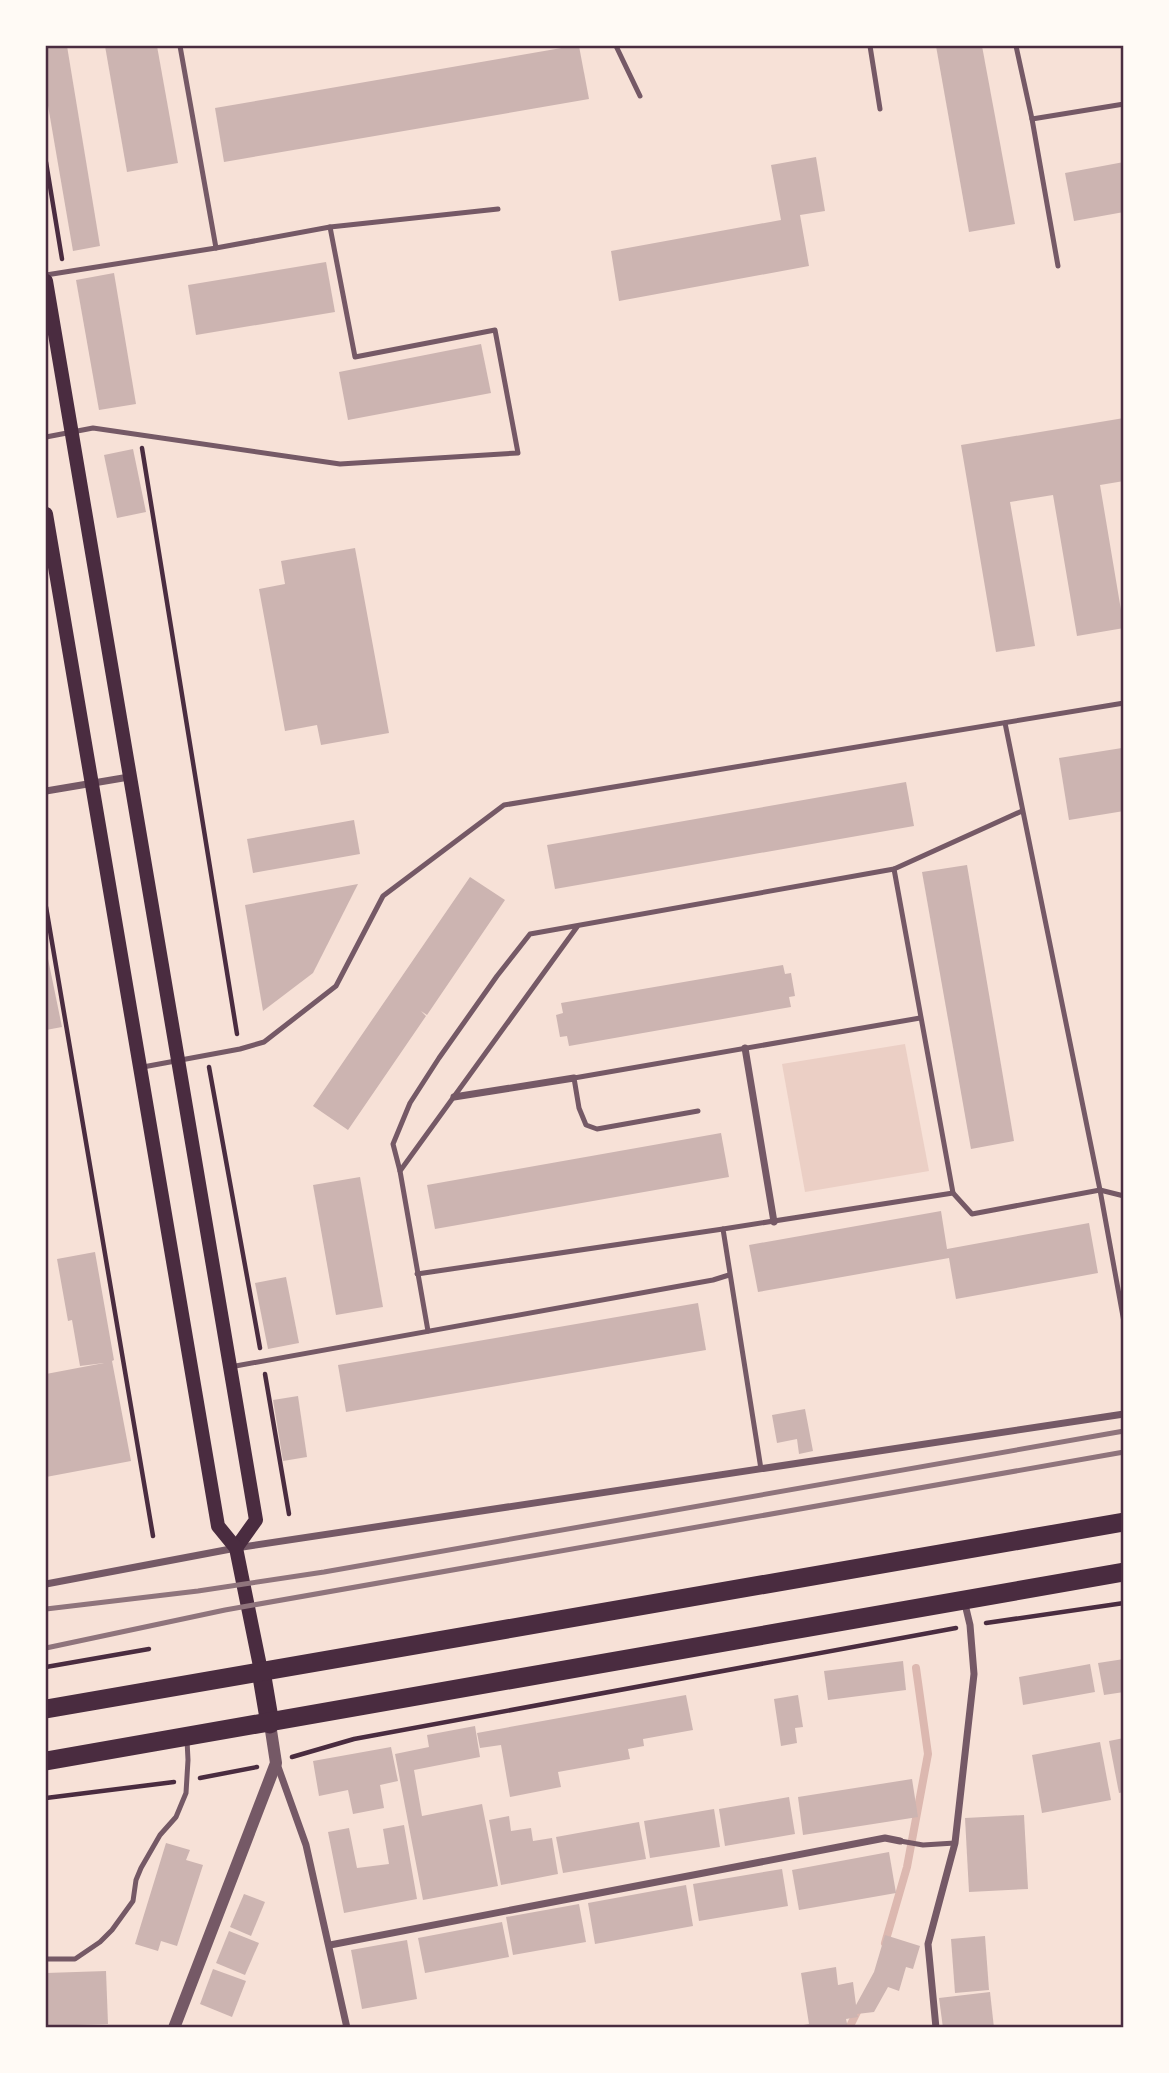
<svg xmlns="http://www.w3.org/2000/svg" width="1169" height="2073" viewBox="0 0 1169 2073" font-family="'Roboto Condensed',sans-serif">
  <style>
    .green { fill: #ebcfc5 }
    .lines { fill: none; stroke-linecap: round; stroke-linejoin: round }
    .stream { stroke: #dcb8b0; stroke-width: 8 }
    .building { fill: #ccb4b1 }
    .path { stroke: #4a2c40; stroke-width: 4.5 }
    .service { stroke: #755966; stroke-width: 5 }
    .minor { stroke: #755966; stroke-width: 7 }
    .tertiary { stroke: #755966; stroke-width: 12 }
    .secondary { stroke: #4a2c40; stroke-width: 14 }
    .trunk { stroke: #4a2c40; stroke-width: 19 }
    .rail { stroke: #8f747c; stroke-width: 5 }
    .neatline { fill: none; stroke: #4a2c40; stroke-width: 2.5 }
  </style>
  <rect width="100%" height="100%" fill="#f7e1d7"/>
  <polygon class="green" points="905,1044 929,1171 805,1192 782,1064"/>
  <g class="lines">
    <g class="stream">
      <polyline points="885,1943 907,1867 928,1754 916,1668"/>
      <polyline points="849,2028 858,2010"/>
    </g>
  </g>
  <g class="building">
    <polygon points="46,46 67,46 100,246 73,251 46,94"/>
    <polygon points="105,46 157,46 178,163 127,172"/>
    <polygon points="573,46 579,46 589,99 224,162 215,108"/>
    <polygon points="936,46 982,46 1015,224 969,232"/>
    <polygon points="816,157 825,211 800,215 809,266 619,301 611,251 781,220 771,165"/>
    <polygon points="1124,162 1124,212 1074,221 1065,173"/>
    <polygon points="326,262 335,312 196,335 188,285"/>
    <polygon points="114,273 136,404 99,410 76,280"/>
    <polygon points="481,344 491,393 348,420 339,372"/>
    <polygon points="1124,418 1124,481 1100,485 1124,628 1077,636 1053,495 1010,502 1035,646 996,652 961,445"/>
    <polygon points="133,449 146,512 117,518 104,455"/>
    <polygon points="355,548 389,733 321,745 317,725 285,731 259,589 285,584 281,561"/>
    <polygon points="1122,748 1124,811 1069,820 1059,758"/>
    <polygon points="906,782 914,826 555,889 547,845"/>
    <polygon points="354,820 360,854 253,873 247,839"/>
    <polygon points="967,865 1014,1141 971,1149 922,872"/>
    <polygon points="470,877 505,900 427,1015 421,1011 426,1016 348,1130 313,1106"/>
    <polygon points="358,884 313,973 263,1011 245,905"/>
    <polygon points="46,949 62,1027 46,1030"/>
    <polygon points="783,965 785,974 791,973 795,996 789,997 791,1007 569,1046 567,1036 560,1037 556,1015 563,1013 561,1003"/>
    <polygon points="721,1133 729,1177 435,1229 427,1185"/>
    <polygon points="360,1177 383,1307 336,1315 313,1185"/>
    <polygon points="941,1211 947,1249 1089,1223 1098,1273 956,1299 949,1258 758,1292 749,1245"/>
    <polygon points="95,1252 114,1360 112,1361 131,1461 46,1477 46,1374 104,1363 80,1366 72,1320 68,1321 57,1259"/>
    <polygon points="286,1277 299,1343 268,1349 255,1283"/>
    <polygon points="698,1303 706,1350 346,1412 338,1365"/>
    <polygon points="298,1396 307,1457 283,1461 273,1400"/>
    <polygon points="805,1409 813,1451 799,1454 797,1439 777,1443 772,1415"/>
    <polygon points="1124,1659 1124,1692 1104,1695 1098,1663"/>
    <polygon points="903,1661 906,1690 828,1700 824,1671"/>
    <polygon points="1090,1664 1095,1692 1023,1705 1019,1677"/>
    <polygon points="686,1695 693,1730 643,1739 644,1746 628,1749 630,1759 558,1772 561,1787 510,1797 501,1745 480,1748 477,1733"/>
    <polygon points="798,1695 803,1727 795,1728 797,1743 781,1746 774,1699"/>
    <polygon points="475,1726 480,1757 414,1770 422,1816 482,1804 498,1886 423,1900 395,1754 429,1747 427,1735"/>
    <polygon points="1124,1738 1124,1792 1119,1793 1109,1741"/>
    <polygon points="1100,1742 1111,1800 1042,1813 1032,1755"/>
    <polygon points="391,1747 398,1781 380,1785 384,1808 353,1814 348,1790 319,1796 313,1761"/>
    <polygon points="912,1779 918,1817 803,1835 798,1797"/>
    <polygon points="789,1797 795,1834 725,1846 719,1809"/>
    <polygon points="714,1809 720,1847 650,1858 644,1821"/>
    <polygon points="1024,1815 1028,1889 969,1892 965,1818"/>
    <polygon points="509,1816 511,1831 531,1828 533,1841 552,1838 558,1874 501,1885 489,1820"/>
    <polygon points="639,1822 646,1859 563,1873 556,1837"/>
    <polygon points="404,1825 417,1899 344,1913 328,1832 349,1828 357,1868 389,1864 383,1829"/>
    <polygon points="166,1843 190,1850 186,1860 203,1865 177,1946 161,1941 158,1951 135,1944"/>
    <polygon points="889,1852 896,1893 799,1910 792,1870"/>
    <polygon points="782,1869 788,1906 699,1921 693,1884"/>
    <polygon points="686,1885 693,1926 595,1944 588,1903"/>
    <polygon points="244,1894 265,1902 251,1936 230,1927"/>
    <polygon points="579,1904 586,1942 513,1955 506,1917"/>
    <polygon points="502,1922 509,1957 425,1973 418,1938"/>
    <polygon points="229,1931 259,1943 245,1975 216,1963"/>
    <polygon points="885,1935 920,1946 913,1969 906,1967 899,1991 888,1987 874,2012 857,2014 858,2017 846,2019 848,2028 799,2028 798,2026 809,2024 801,1973 836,1967 838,1985 853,1982 856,2005 874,1972"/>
    <polygon points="985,1936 989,1990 955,1993 951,1939"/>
    <polygon points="407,1940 417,1999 362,2009 351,1950"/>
    <polygon points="213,1969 246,1981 232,2017 200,2004"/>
    <polygon points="106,1971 108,2024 46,2026 46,1973"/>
    <polygon points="990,1992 994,2028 943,2028 939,1998"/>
  </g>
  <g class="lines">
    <g class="path">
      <polyline points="46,162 62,259"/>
      <polyline points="142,448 237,1034"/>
      <polyline points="46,907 153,1536"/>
      <polyline points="209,1067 260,1348"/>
      <polyline points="265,1374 289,1514"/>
      <polyline points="986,1623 1124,1603"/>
      <polyline points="46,1667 149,1649"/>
      <polyline points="292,1757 354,1739 956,1628"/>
      <polyline points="200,1778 257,1767"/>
      <polyline points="46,1798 174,1782"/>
    </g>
    <g class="service">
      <polyline points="180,46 216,248"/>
      <polyline points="616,46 640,96"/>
      <polyline points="870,46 880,109"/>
      <polyline points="1016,46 1032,119 1058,266"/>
      <polyline points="1032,119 1124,104"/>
      <polyline points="330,227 498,209"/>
      <polyline points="46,275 216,248 330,227 355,357 495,330 518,453 340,464 93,428 46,437"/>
      <polyline points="1005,723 1100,1190 1124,1322"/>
      <polyline points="894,869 953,1193"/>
      <polyline points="143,1067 240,1049 264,1042 336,986 383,896 504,805 1124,703"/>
      <polyline points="698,1111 597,1129 586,1125 579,1108 574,1078 920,1018"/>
      <polyline points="400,1171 393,1144 410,1103 439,1058 497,976 530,934 894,869 1022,811"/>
      <polyline points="417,1274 723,1229"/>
      <polyline points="428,1331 400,1171 577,927"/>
      <polyline points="230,1367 713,1280 729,1275"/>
      <polyline points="761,1469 723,1229 953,1193 972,1214 1100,1190 1124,1196"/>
      <polyline points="900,1841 923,1845 955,1843"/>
      <polyline points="46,1959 75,1959 100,1942 112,1930 133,1901 136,1880 141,1868 160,1835 176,1817 186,1793 188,1760 187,1740"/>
    </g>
    <g class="minor">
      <polyline points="46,791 129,777"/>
      <polyline points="745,1048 774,1222"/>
      <polyline points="454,1097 574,1078"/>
      <polyline points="46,1584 236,1548 1124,1414"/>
      <polyline points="277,1764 306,1845 347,2028"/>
      <polyline points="330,1945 885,1838 900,1841"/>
      <polyline points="936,2028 928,1944 955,1843 974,1674 970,1625 964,1600"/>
    </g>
    <polyline class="tertiary" points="174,2028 276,1763 270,1724"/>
    <g class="secondary">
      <polyline points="46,281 256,1520 236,1548"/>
      <polyline points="46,514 218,1526 236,1548 261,1671"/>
    </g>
    <g class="trunk">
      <polyline points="261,1671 270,1724"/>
      <polyline points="46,1709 1124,1522"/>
      <polyline points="46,1761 1124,1572"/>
    </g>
    <g class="rail">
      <polyline points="46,1609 198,1591 324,1572 1124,1431"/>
      <polyline points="46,1648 225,1610 1124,1452"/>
    </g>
  </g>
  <rect width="1169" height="2073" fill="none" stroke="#fffaf5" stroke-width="94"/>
  <rect x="47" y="47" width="1075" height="1979" class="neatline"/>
</svg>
